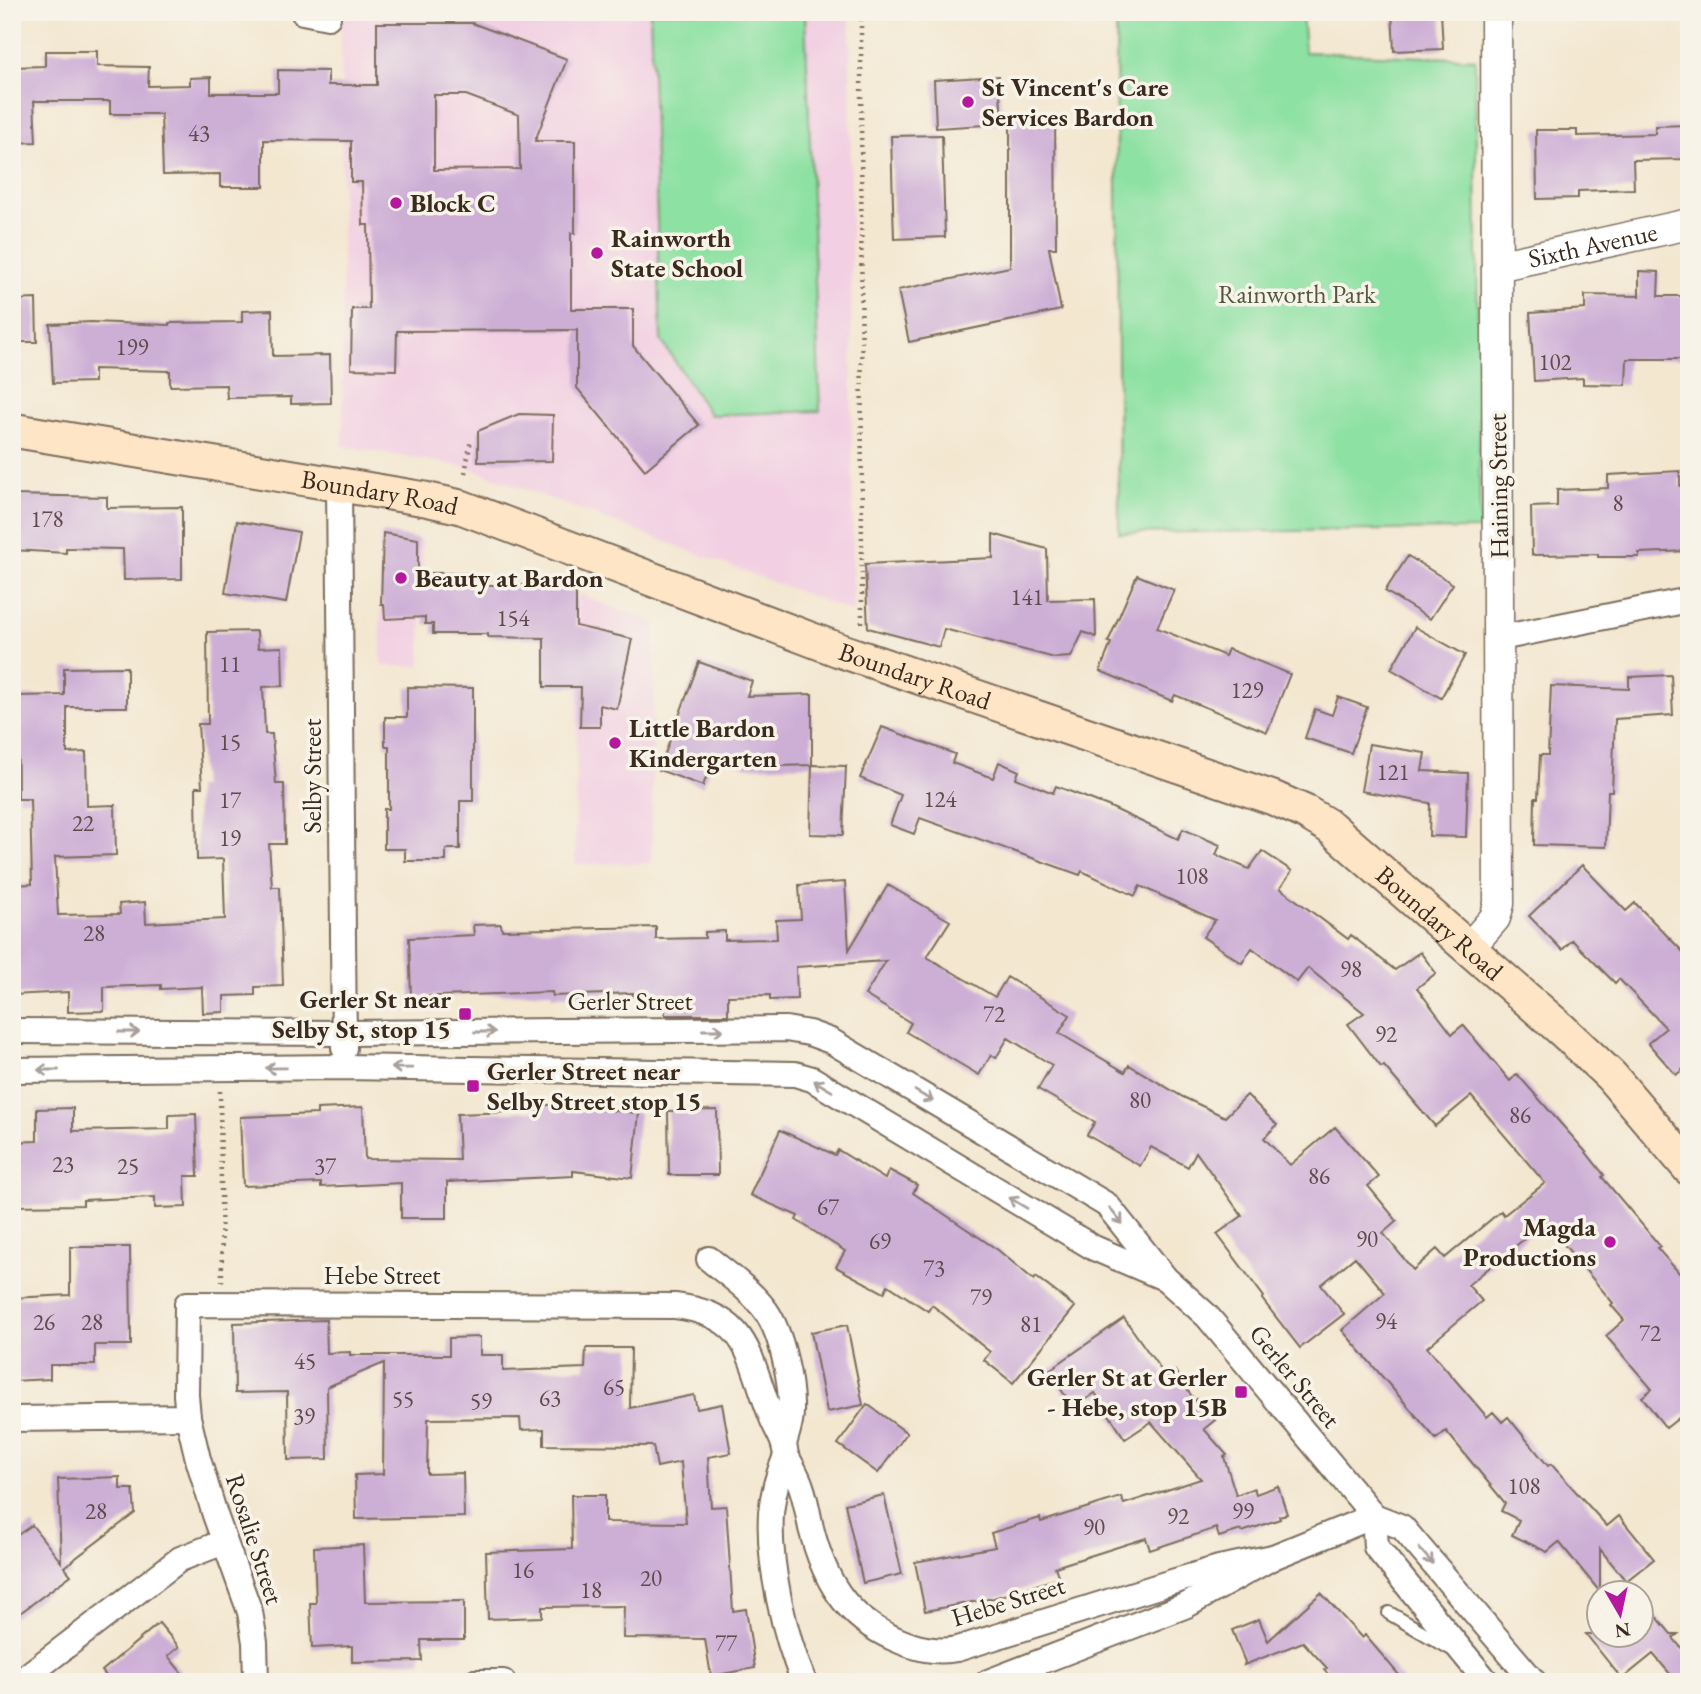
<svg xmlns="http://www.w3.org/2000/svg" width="1701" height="1694" viewBox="0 0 1701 1694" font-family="'EB Garamond',serif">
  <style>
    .built { fill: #f2cfe2 }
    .green { fill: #8de1a3; stroke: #648660; stroke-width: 2 }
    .building { fill: #cdafd6; fill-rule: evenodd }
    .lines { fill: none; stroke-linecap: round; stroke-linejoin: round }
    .service-casing { stroke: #7b6c5c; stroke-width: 16 }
    .minor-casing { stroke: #7b6c5c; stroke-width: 28 }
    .tertiary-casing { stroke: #7b6c5c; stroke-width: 33 }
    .secondary-casing { stroke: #7b6c5c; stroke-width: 37 }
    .path { stroke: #7b6c5c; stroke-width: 4.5; stroke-dasharray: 2 5; stroke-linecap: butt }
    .service { stroke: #fff; stroke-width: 12 }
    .minor { stroke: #fff; stroke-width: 24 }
    .tertiary { stroke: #fff; stroke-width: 30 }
    .secondary { stroke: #fde5c5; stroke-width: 33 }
    .oneway { stroke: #a79f9a }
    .poi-dot { fill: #b5179e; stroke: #f7f3e8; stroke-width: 2.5 }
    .labels { text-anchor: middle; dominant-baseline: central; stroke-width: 7; stroke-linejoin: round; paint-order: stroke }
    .number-label { font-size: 23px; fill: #604b4c }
    .poi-label { font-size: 26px; font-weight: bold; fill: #3b2a1e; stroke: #f7f3e8; text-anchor: start }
    .street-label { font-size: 26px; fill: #3b2a1e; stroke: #f7f3e8 }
    .park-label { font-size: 26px; fill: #50583f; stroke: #f7f3e8 }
  </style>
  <rect width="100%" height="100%" fill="#f7f3e8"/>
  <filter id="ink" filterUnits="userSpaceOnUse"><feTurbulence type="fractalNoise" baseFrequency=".0143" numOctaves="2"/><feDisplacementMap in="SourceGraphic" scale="14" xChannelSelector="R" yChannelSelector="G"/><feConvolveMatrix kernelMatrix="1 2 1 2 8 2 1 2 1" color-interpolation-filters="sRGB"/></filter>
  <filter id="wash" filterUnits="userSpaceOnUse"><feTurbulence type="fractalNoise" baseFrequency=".00686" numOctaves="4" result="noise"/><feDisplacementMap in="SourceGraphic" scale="28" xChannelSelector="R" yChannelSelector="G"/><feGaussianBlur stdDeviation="1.57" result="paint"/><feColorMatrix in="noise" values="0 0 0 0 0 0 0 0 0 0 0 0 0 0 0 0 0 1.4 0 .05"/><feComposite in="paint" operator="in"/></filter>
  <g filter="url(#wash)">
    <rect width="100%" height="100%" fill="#f3e7d0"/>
    <g class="built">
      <polygon points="341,12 850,12 853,612 466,467 343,446"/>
      <polygon points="380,533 422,540 421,666 381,666"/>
      <polygon points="579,594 655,623 651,863 575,864"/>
    </g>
    <g class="green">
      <polygon points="650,12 805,12 820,411 710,415 661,340"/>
      <polygon points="1116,12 1302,12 1305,52 1475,59 1480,529 1119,533"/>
    </g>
    <g id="blocks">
      <g class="building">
        <polygon points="1392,12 1441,12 1443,49 1394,51"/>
        <path d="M377,23H472L567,59L535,141H575V233H571V309H633V346L699,425L645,470L577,388V330L397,331L396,370L351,369L352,309H369L368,225H363L362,182H351V141L264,140V187H220V174L163,175L161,114H110V101H34L36,142L12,143V67L45,66V51H97V66L149,67L148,86L190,85V78L211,77V93H278V70L328,71V85H377ZM434,95H466L519,115L520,169L434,170Z"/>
        <polygon points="999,76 1002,124 936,128 934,80"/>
        <polygon points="1010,116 1055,116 1056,248 1049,248 1061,310 909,342 898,290 1010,267"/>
        <polygon points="1689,125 1689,159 1633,160 1634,189 1578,191 1578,198 1537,199 1536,130 1577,130 1577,136 1655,134 1655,126"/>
        <polygon points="942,135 945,237 894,239 891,136"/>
        <polygon points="1639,271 1659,272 1658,296 1688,296 1687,359 1627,359 1626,385 1583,384 1583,378 1534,381 1530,313 1585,309 1585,295 1639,296"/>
        <polygon points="36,299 37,342 12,342 12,300"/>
        <polygon points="272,310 273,356 330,355 331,403 291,404 291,397 227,398 226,385 170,386 170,371 94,369 94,382 53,383 50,324 91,322 169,325 169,323 242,322 242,311"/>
        <polygon points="519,414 553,415 552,461 478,462 478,431"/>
        <polygon points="1680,471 1680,486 1689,486 1689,551 1639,553 1639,557 1598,557 1598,554 1532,555 1531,507 1557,506 1557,490 1608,488 1608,475"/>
        <polygon points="12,495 107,497 107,508 182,507 182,579 124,580 123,549 66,548 66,553 12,550"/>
        <polygon points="237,521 299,532 286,603 225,593"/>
        <polygon points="383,533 418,539 418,573 471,573 471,585 544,585 544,579 576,593 576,626 632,639 617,709 600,705 600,727 580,727 581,687 544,687 544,638 488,637 488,634 433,634 433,624 425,624 425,617 385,619 384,604 381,604"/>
        <polygon points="993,534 1047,549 1048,600 1095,599 1096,637 1083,632 1071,657 1055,658 944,629 939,647 868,628 865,564 993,558"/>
        <polygon points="1408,556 1453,584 1430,619 1385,591"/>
        <polygon points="1137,575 1174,590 1157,628 1225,656 1228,649 1290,674 1267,732 1175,695 1172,701 1100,671 1111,643 1108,642"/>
        <polygon points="1415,627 1465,655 1441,698 1391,669"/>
        <polygon points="257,631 258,648 282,647 283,686 263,687 265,734 272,734 276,784 284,784 285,844 269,844 272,887 280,887 283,986 255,987 255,995 224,996 224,1012 203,1013 202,987 161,989 161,985 104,987 104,1011 68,1012 68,992 12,995 12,885 32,884 30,799 18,799 17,696 64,695 64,668 127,667 127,707 67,707 67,753 86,752 87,806 115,805 116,855 55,857 58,915 120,914 119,904 145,902 146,923 225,919 223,859 197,860 196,787 202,787 198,724 208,724 207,632"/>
        <polygon points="699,662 752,681 747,696 812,694 812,765 748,767 714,755 703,786 659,770"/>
        <polygon points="1671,675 1673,715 1615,719 1612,791 1608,791 1606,847 1534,845 1535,798 1538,798 1540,755 1548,755 1551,686 1629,689 1629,677"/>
        <polygon points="407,687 473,688 473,801 460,801 460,849 446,849 446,861 405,861 405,849 384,849 384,809 389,809 389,746 385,746 385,717 407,717"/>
        <polygon points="1338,697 1367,707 1351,753 1305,738 1315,709 1332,715"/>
        <polygon points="882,727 955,754 952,763 993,778 999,762 1019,771 1016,778 1053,793 1056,786 1108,806 1178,839 1183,829 1220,845 1216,855 1249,869 1262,851 1292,871 1280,888 1348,939 1351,935 1395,970 1420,952 1436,973 1417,988 1452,1034 1463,1025 1510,1081 1517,1074 1585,1151 1604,1175 1602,1177 1660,1246 1657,1248 1689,1284 1689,1410 1666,1428 1642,1397 1652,1389 1606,1336 1624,1320 1611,1305 1613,1303 1545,1222 1468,1285 1482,1301 1427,1347 1487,1417 1493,1412 1502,1422 1508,1417 1548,1466 1551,1464 1607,1526 1619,1516 1654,1559 1626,1581 1600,1549 1600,1592 1559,1542 1547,1552 1512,1535 1519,1520 1501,1511 1505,1503 1446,1431 1436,1439 1342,1330 1385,1293 1355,1257 1321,1285 1344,1314 1300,1348 1262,1299 1264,1297 1217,1234 1242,1216 1196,1152 1188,1167 1151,1147 1140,1166 1087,1135 1095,1122 1038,1089 1052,1065 1008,1038 996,1058 991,1055 979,1075 906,1032 911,1023 865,995 886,961 796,967 797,999 770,1000 770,995 728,996 728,1015 665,1015 665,996 633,997 633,993 553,996 552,992 411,997 409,938 474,935 473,925 501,924 502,930 656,927 656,939 705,938 705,932 725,931 725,940 777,939 776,920 801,919 799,885 845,882 849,950 888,885 950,921 927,957 995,997 1007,977 1070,1015 1059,1033 1125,1072 1129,1065 1183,1097 1225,1117 1247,1095 1277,1125 1264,1138 1290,1165 1335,1127 1379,1177 1368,1186 1397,1221 1383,1233 1413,1270 1437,1249 1445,1258 1501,1211 1504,1215 1545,1183 1471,1096 1435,1126 1384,1066 1381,1067 1348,1024 1364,1013 1308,968 1297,982 1252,948 1242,963 1203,937 1215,920 1140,886 1135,896 1082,871 1080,875 920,818 914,834 890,825 901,795 860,778"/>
        <polygon points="1369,744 1425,753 1422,771 1468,773 1466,837 1429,836 1430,803 1361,791"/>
        <polygon points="812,765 846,766 843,835 810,834"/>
        <polygon points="1582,865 1626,911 1635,903 1689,958 1689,1064 1676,1075 1648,1043 1666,1028 1619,979 1615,983 1572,940 1562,950 1529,916"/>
        <polygon points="536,1105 571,1105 571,1107 639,1113 632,1178 573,1171 573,1176 447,1182 447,1218 401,1218 401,1183 321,1187 321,1183 243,1186 240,1117 317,1114 317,1109 363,1107 365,1159 459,1160 457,1114 536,1111"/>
        <polygon points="73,1108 73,1131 169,1129 169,1115 196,1114 198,1176 185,1176 186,1207 155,1208 155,1197 83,1200 83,1205 12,1206 12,1142 37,1141 37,1109"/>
        <polygon points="717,1110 718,1175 669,1175 668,1111"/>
        <polygon points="780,1130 835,1155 838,1150 885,1179 889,1170 917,1185 913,1193 998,1250 1034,1280 1036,1277 1075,1307 1013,1383 984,1360 990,1352 932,1305 928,1311 888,1285 884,1293 836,1267 845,1251 796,1220 798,1216 750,1195"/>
        <polygon points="70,1247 130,1247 131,1345 95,1345 95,1365 50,1365 50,1379 12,1381 12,1298 70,1295"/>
        <polygon points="1124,1318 1166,1377 1175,1371 1195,1401 1197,1399 1215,1420 1204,1429 1227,1455 1224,1457 1236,1495 1254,1488 1256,1494 1278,1486 1287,1514 1279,1516 1280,1519 1242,1532 1241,1530 1219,1537 1216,1528 1150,1550 1146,1538 1055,1567 1059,1578 994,1598 925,1611 915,1562 995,1547 991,1533 1040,1518 1041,1522 1121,1497 1124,1504 1201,1479 1151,1422 1125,1439 1095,1393 1074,1408 1048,1371"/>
        <polygon points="326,1320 327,1353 350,1352 350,1355 449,1355 449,1338 480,1337 480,1355 503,1355 503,1371 585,1368 586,1348 631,1348 630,1408 694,1395 697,1409 722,1404 731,1453 708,1457 711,1507 726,1506 733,1611 746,1609 755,1668 711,1676 705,1639 623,1638 624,1606 542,1607 542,1617 488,1619 486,1552 572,1549 571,1495 605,1495 605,1522 686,1523 681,1462 657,1467 653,1446 544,1445 544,1429 521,1430 520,1418 428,1419 427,1474 463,1473 464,1517 356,1519 355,1475 383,1474 384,1363 327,1387 328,1459 288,1460 287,1392 235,1393 234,1323"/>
        <polygon points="847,1325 863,1405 827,1412 811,1332"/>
        <polygon points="867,1404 907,1433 878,1473 838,1444"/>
        <polygon points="120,1477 120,1489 133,1489 135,1513 64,1567 71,1575 12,1619 12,1539 32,1525 61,1562 58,1479"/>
        <polygon points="884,1495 902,1574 863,1583 845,1504"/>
        <polygon points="363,1545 365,1602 464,1601 464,1640 421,1640 422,1661 352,1662 352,1646 312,1648 310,1603 316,1603 314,1547"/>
        <polygon points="1321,1593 1362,1638 1365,1635 1405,1682 1335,1682 1324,1670 1327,1668 1303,1642 1244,1665 1245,1662 1232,1630 1259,1619 1268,1641"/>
        <polygon points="1642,1599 1671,1634 1678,1634 1673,1638 1689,1657 1689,1682 1677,1682 1653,1654 1622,1679 1586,1634 1642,1634"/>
        <polygon points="159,1623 179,1647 168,1656 189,1682 111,1682 102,1671"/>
      </g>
    </g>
  </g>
  <g filter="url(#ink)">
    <use href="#blocks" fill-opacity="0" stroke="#7b6c5c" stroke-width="2"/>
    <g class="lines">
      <g class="service-casing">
        <polyline id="service" points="1389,1613 1450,1648"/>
      </g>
      <g class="minor-casing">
        <g id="minor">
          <polyline points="303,12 328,17"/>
          <polyline points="339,485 344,1048"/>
          <polyline points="1500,638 1689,600"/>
          <polyline points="12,1031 344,1033 786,1029 809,1033 831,1041 1107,1205 1166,1279 1207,1316 1374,1516 1402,1527 1534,1682"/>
          <polyline points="12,1070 344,1067 795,1074 812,1079 1094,1248 1162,1277"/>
          <path d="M709,1259C728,1275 751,1290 766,1311C782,1334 792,1383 791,1412C791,1423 787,1433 784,1444"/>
          <polyline points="188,1417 198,1459 215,1515 250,1612 255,1642 256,1682"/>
          <path d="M12,1419L188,1417L186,1395L187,1304L675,1306C752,1315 748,1359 772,1418C775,1426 780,1434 783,1442C785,1447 785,1453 787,1457C792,1467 798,1476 801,1486C806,1500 808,1514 811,1528C824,1579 845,1617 895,1639C915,1648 934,1653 957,1649L1162,1585L1219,1568L1273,1557"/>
          <path d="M786,1456C778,1474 773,1493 771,1513C768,1564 784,1634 804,1682"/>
          <polyline points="1374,1516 1376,1547 1487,1682"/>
          <polyline points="19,1682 180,1559 224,1542"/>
          <polyline points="474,1682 503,1682"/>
          <polyline points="988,1682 1187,1605 1273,1557 1374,1516"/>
        </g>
      </g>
      <g class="tertiary-casing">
        <g id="tertiary">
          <path id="s1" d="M1497,266L1689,224"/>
          <polyline points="1469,948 1495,918 1499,904 1496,12"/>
        </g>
      </g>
      <g class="secondary-casing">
        <g id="secondary">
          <path id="s2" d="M12,430L425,499L461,507L839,650L1273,798L1305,812L1330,827L1562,1030L1611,1076L1689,1168"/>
        </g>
      </g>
      <g class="path">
        <polyline points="861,12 862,626"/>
        <polyline points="465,473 471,440"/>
        <polyline points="220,1091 222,1282"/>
      </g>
      <use href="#service" class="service"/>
      <use href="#minor" class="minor"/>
      <use href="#tertiary" class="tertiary"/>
      <use href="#secondary" class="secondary"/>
    </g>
    <defs><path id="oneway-shaft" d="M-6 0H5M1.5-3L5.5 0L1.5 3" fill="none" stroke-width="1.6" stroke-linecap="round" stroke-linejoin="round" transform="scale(1.75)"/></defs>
    <g class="oneway">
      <use href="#oneway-shaft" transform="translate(713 1030)"/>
      <use href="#oneway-shaft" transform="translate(129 1032)"/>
      <use href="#oneway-shaft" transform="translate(485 1032)"/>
      <use href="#oneway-shaft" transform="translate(276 1068) rotate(179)"/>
      <use href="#oneway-shaft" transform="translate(402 1068) rotate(-179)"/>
      <use href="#oneway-shaft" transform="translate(48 1070) rotate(180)"/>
      <use href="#oneway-shaft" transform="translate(823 1086) rotate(-149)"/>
      <use href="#oneway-shaft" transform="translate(924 1096) rotate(31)"/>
      <use href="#oneway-shaft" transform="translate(1018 1203) rotate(-149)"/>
      <use href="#oneway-shaft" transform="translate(1116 1216) rotate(51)"/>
      <use href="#oneway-shaft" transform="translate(1426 1556) rotate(49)"/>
    </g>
  </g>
  <g class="poi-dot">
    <circle cx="968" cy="102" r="7"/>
    <circle cx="396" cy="203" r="7"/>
    <circle cx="597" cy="253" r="7"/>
    <circle cx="401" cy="578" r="7"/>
    <circle cx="615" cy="743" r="7"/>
    <rect x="458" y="1007" width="14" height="14" rx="3.5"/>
    <rect x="466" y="1079" width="14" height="14" rx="3.5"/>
    <circle cx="1610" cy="1242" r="7"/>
    <rect x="1234" y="1385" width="14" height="14" rx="3.5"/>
  </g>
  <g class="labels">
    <g class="number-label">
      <text x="199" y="133">43</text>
      <text x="132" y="347">199</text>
      <text x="1555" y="362">102</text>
      <text x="1618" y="503">8</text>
      <text x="47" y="519">178</text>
      <text x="1027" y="597">141</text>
      <text x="513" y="618">154</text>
      <text x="230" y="664">11</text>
      <text x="1247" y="690">129</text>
      <text x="230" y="742">15</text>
      <text x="1393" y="772">121</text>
      <text x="940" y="799">124</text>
      <text x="230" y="800">17</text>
      <text x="83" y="823">22</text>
      <text x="230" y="838">19</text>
      <text x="1192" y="876">108</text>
      <text x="94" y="933">28</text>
      <text x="1351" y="969">98</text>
      <text x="994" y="1014">72</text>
      <text x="1386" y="1034">92</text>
      <text x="1140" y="1100">80</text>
      <text x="1520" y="1115">86</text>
      <text x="63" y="1164">23</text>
      <text x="128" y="1166">25</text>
      <text x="325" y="1166">37</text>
      <text x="1319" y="1176">86</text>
      <text x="828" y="1207">67</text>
      <text x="1367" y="1239">90</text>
      <text x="880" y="1241">69</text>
      <text x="934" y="1268">73</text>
      <text x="981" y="1297">79</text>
      <text x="1386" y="1321">94</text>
      <text x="44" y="1322">26</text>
      <text x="92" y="1322">28</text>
      <text x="1031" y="1324">81</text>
      <text x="1650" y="1333">72</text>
      <text x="305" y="1361">45</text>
      <text x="614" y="1387">65</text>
      <text x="550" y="1398">63</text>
      <text x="403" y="1399">55</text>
      <text x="481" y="1401">59</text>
      <text x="304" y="1416">39</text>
      <text x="1524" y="1486">108</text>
      <text x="96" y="1511">28</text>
      <text x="1243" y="1511">99</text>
      <text x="1178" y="1516">92</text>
      <text x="1094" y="1527">90</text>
      <text x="523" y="1570">16</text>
      <text x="651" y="1578">20</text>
      <text x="591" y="1590">18</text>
      <text x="726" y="1643">77</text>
    </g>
    <g class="poi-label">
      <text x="982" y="87">St Vincent's Care<tspan x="982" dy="30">Services Bardon</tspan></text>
      <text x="410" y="203">Block C</text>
      <text x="611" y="238">Rainworth<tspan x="611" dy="30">State School</tspan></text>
      <text x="415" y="578">Beauty at Bardon</text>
      <text x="629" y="728">Little Bardon<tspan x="629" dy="30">Kindergarten</tspan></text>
      <text x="451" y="999" text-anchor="end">Gerler St near<tspan x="451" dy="30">Selby St, stop 15</tspan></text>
      <text x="487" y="1071">Gerler Street near<tspan x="487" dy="30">Selby Street stop 15</tspan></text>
      <text x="1596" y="1227" text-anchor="end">Magda<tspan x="1596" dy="30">Productions</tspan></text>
      <text x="1227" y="1377" text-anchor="end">Gerler St at Gerler<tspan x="1227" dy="30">- Hebe, stop 15B</tspan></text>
    </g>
    <g class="street-label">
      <text stroke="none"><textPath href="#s1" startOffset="98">Sixth Avenue</textPath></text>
      <text transform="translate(1498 486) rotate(-91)">Haining Street</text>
      <text stroke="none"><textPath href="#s2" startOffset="373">Boundary Road</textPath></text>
      <text stroke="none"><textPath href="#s2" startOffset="940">Boundary Road</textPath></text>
      <text transform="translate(312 776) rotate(-90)">Selby Street</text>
      <text stroke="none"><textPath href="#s2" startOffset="1528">Boundary Road</textPath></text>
      <text x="630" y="1001">Gerler Street</text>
      <text x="382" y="1275">Hebe Street</text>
      <text transform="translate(1295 1376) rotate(50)">Gerler Street</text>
      <text transform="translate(255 1539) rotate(72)">Rosalie Street</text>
      <text transform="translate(1008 1601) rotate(-17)">Hebe Street</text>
    </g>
    <g class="park-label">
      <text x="1297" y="294">Rainworth Park</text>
    </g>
  </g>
  <rect width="1701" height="1694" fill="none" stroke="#f7f3e8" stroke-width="42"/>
  <g transform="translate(1620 1614) rotate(171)"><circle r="33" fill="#f7f3e8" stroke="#aca397" stroke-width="2"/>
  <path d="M0-5L12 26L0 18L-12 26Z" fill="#b5179e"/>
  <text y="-10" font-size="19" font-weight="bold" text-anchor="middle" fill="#3b2a1e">N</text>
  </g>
</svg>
